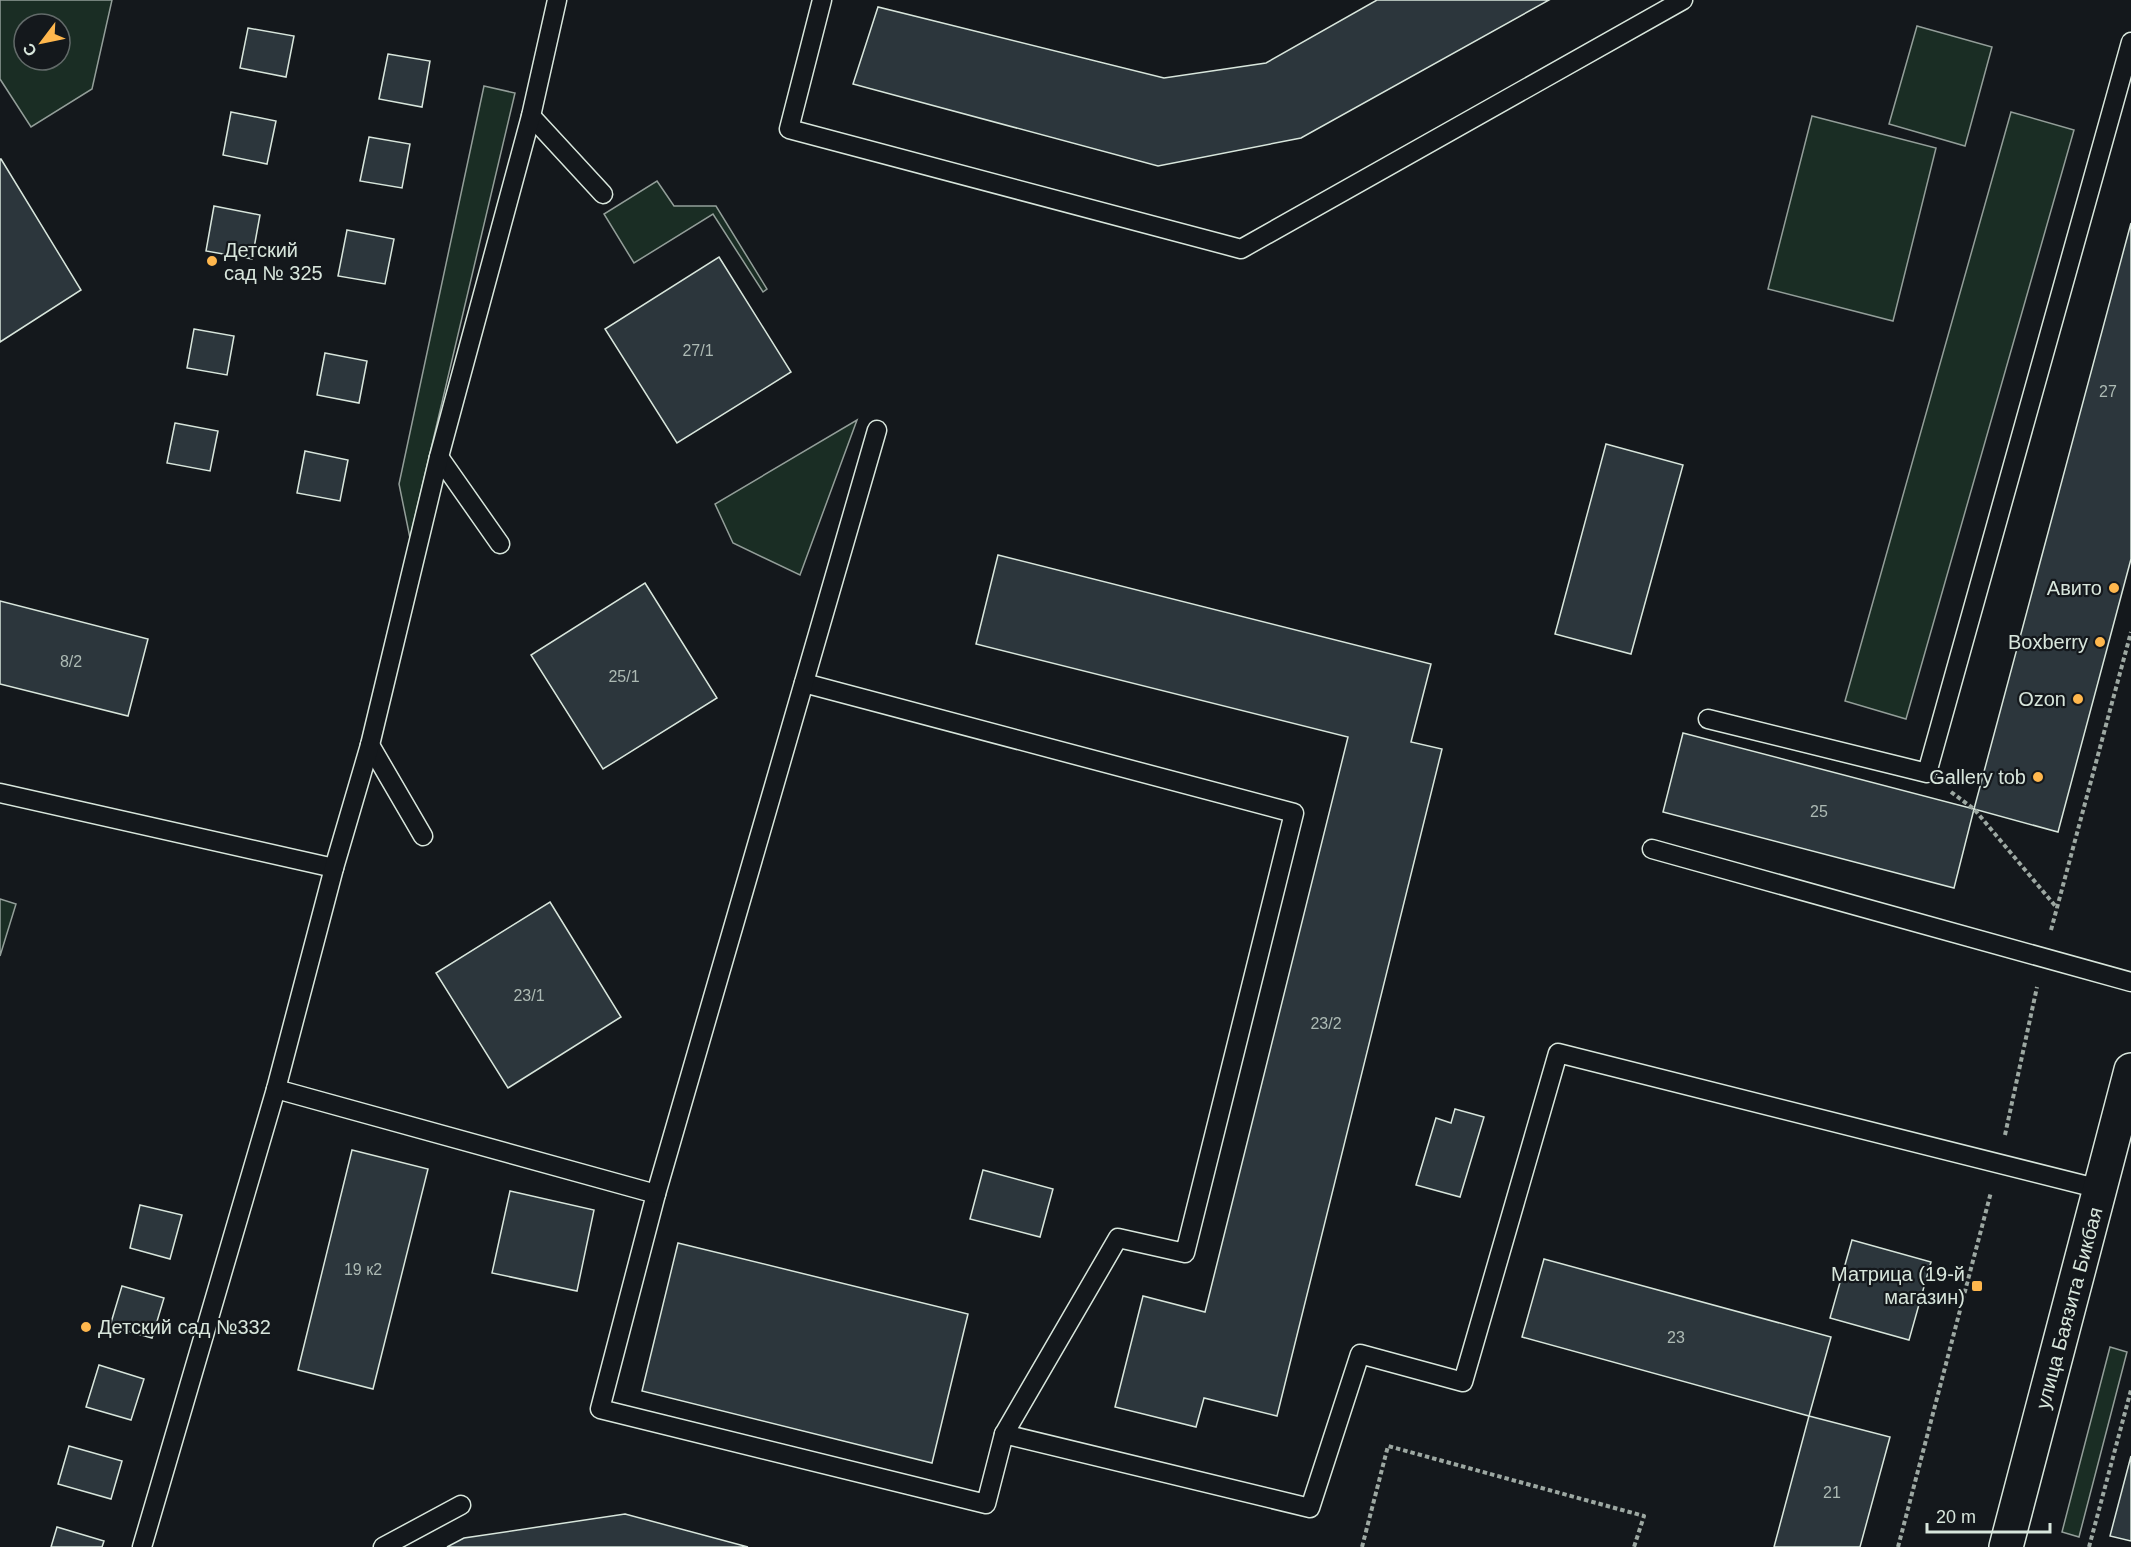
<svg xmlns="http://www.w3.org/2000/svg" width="2131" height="1547" viewBox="0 0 2131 1547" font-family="Helvetica,sans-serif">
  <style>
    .green { fill: #1a2d24; stroke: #939e99; stroke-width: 1.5; fill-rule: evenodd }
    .building { fill: #2c363c; stroke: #d8e6dc; stroke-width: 1.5 }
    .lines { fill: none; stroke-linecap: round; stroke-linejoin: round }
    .service-casing { stroke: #d8e6dc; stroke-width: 21 }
    .secondary-casing { stroke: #d8e6dc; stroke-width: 36 }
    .path { stroke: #9da8a2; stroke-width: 4; stroke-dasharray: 4.5 3; stroke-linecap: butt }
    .service { stroke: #14181c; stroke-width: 18 }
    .secondary { stroke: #14181c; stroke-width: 33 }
    .poi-dot { fill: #ffb74d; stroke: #14181c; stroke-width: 2 }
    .labels { text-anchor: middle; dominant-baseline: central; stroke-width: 4.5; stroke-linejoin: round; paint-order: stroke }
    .number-label { font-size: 16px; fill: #adbab4 }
    .poi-label { font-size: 20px; fill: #d8e6dc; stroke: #14181c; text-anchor: end }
    .street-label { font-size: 20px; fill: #d8e6dc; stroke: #14181c }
  </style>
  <rect width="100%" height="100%" fill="#14181c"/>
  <g class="green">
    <path d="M0,0H112L92,89L31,127L0,79ZM24,24H60V60H24Z"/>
    <polygon points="1917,26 1992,47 1965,146 1889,124"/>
    <polygon points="484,86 515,93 410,538 399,484"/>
    <polygon points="2011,112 2074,130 1906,719 1845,701"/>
    <polygon points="1812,116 1936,148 1893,321 1768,289"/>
    <polygon points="657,181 674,206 716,206 767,289 763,292 713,214 634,263 604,214"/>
    <polygon points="857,420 800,575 733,543 715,504"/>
    <polygon points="0,899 16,904 0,956"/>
    <polygon points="2110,1347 2127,1352 2079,1537 2062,1532"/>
  </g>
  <g class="building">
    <polygon points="1377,0 1549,0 1301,138 1158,166 853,84 878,7 1164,78 1266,63"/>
    <polygon points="248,28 294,36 286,77 240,68"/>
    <polygon points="388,54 430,61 422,107 379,99"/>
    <polygon points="231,112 276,121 267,164 223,155"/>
    <polygon points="369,137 410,144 402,188 360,181"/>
    <polygon points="1,159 81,290 0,342 0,159"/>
    <polygon points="214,206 260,215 252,259 206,251"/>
    <polygon points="2131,223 2131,559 2058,832 1974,809"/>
    <polygon points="347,230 394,239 385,284 338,276"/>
    <polygon points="719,257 791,372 677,443 605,329"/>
    <polygon points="194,329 234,336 227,375 187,368"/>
    <polygon points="325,353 367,361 359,403 317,395"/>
    <polygon points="175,423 218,431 210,471 167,463"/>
    <polygon points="1606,444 1683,465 1631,654 1555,634"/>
    <polygon points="305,451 348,460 340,501 297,493"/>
    <polygon points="998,555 1431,664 1411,742 1442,749 1277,1416 1204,1398 1196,1427 1115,1407 1143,1296 1205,1312 1348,737 976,644"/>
    <polygon points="645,583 717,698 603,769 531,655"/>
    <polygon points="0,601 148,639 128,716 0,684"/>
    <polygon points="1683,733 1974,809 1954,888 1663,812"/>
    <polygon points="550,902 621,1017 508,1088 436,973"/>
    <polygon points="1455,1109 1484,1117 1460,1197 1416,1185 1436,1118 1451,1123"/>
    <polygon points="352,1150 428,1169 373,1389 298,1370"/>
    <polygon points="983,1170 1053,1189 1040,1237 970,1219"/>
    <polygon points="510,1191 594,1210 577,1291 492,1273"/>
    <polygon points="140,1205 182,1215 170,1259 130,1248"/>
    <polygon points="1852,1240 1931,1262 1909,1340 1830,1318"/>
    <polygon points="678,1243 968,1314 932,1463 642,1391"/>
    <polygon points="1544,1259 1831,1337 1809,1416 1522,1337"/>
    <polygon points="122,1286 164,1298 152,1338 110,1326"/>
    <polygon points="99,1365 144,1379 131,1420 86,1407"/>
    <polygon points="1809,1416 1890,1437 1860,1547 1774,1547"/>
    <polygon points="69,1446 122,1461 111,1499 58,1484"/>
    <polygon points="2131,1456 2131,1541 2110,1536"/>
    <polygon points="625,1514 748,1547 447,1547 464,1538"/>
    <polygon points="57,1527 104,1541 102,1547 51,1547"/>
  </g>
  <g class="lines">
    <g class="service-casing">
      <g id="service">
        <polyline points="822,0 789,129 1241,249 1683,0"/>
        <polyline points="531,116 603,194"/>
        <polyline points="439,457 500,544"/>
        <polyline points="804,683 1294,813 1185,1253 1118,1238 1004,1434"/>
        <polyline points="1708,719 1927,773 2131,42"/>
        <polyline points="370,745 423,836"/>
        <polyline points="0,793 334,868"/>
        <polyline points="1652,849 2131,982"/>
        <polyline points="276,1089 656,1194 600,1409 986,1504 1004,1434 1310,1508 1360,1354 1463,1382 1558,1053 2100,1189"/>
        <polyline points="656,1194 877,430"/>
        <polyline points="142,1547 276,1089 334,868 370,745 439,457 531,116 557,0"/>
        <polyline points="383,1547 461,1505"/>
      </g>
    </g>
    <g class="secondary-casing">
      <polyline id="secondary" points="2006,1547 2131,1070"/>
    </g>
    <g class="path">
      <polyline points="1951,792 1974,809 2057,908"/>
      <polyline points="2051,930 2131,632"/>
      <polyline points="2005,1135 2037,987"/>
      <polyline points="1362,1547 1388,1446 1644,1516 1634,1547"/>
      <polyline points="1898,1547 1991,1192"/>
      <polyline points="2089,1547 2131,1390"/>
    </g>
    <use href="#service" class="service"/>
    <use href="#secondary" class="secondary"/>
  </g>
  <g class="poi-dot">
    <circle cx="212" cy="261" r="6"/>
    <circle cx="2114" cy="588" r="6"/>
    <circle cx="2100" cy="642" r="6"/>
    <circle cx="2078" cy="699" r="6"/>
    <circle cx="2038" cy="777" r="6"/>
    <rect x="1971" y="1280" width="12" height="12" rx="3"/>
    <circle cx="86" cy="1327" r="6"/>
  </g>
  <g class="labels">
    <g class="number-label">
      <text x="698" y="350">27/1</text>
      <text x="2108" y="391">27</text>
      <text x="71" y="661">8/2</text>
      <text x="624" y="676">25/1</text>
      <text x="1819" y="811">25</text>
      <text x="529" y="995">23/1</text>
      <text x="1326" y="1023">23/2</text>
      <text x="363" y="1269">19 к2</text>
      <text x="1676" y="1337">23</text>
      <text x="1832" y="1492">21</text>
    </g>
    <g class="poi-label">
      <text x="224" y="250" text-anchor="start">Детский<tspan x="224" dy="23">сад № 325</tspan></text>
      <text x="2102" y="588">Авито</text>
      <text x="2088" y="642">Boxberry</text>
      <text x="2066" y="699">Ozon</text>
      <text x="2026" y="777">Gallery tob</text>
      <text x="1965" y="1274">Матрица (19-й<tspan x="1965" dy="23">магазин)</tspan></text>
      <text x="98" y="1327" text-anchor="start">Детский сад №332</text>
    </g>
    <g class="street-label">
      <text transform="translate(2069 1308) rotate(-75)">улица Баязита Бикбая</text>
    </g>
  </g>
  <g transform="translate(42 42) rotate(238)"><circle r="28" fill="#14181c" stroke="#626a69" stroke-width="1.5"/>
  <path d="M0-4.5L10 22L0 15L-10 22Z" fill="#ffb74d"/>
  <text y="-9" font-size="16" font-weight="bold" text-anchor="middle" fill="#d8e6dc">С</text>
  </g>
  <path d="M1927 1523v9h123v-9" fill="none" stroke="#d8e6dc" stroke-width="3"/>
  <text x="1936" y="1523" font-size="18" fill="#d8e6dc" stroke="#14181c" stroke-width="4.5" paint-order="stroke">20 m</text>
</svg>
